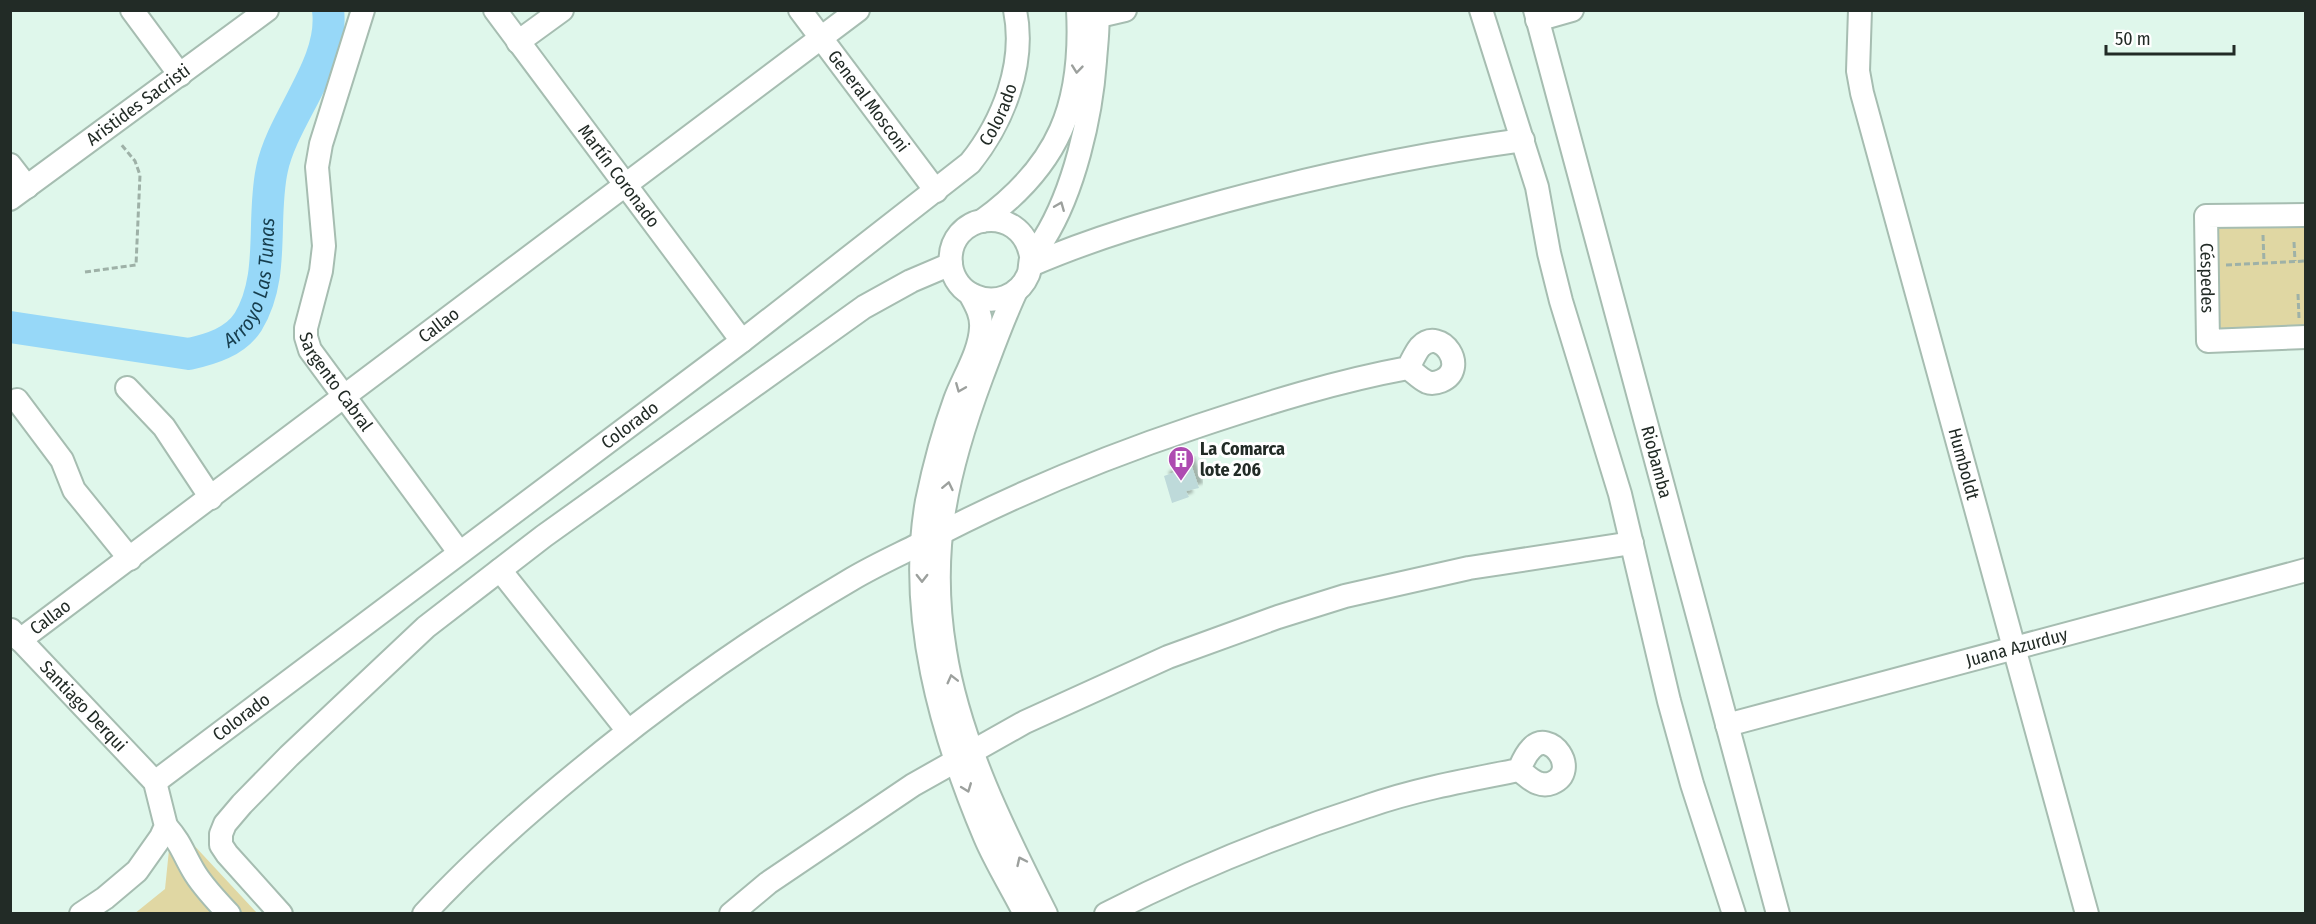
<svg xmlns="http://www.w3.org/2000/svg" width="2316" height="924" viewBox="0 0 2316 924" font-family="'Fira Sans Condensed',sans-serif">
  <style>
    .green { fill: #e0d7a3 }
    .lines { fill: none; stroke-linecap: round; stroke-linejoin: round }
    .river { stroke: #97d8f8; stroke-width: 32 }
    .building { fill: #bedada; filter: url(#shadow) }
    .minor-casing { stroke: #a6bdb1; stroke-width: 26 }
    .path { stroke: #9eb1a7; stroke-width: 3; stroke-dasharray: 6 3; stroke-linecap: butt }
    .minor { stroke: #fff; stroke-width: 22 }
    .oneway { stroke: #9ca09d }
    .labels { text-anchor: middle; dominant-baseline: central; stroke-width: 6; stroke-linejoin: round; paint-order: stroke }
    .street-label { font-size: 18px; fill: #222b26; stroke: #fff }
    .poi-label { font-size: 18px; font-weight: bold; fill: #222b26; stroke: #fff; text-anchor: start }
    .water-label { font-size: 20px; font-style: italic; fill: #163d4d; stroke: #fff }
  </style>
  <defs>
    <filter id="shadow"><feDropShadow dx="4.5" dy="-4.5" stdDeviation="1.5" flood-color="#0004"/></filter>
  </defs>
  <rect width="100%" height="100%" fill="#dff7eb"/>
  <g class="green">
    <polygon points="2305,222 2305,330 2218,331 2217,223"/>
    <polygon points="177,827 257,913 134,914 165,889 170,840"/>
  </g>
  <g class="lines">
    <path class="river" id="s1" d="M10,327L189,354C211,349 235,342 248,322C276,276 261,219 272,169C283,117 335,64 328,10"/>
  </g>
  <polygon class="building" points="1190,461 1199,488 1186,491 1189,497 1172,503 1164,476 1178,471 1176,465"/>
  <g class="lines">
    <g class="minor-casing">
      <g id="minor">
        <polyline points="132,10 180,75"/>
        <path id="s2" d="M363,10L321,144L317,167L324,246L321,271L306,328V337L310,350L459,552"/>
        <path id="s3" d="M495,10L742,341"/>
        <path id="s4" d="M800,10L936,191"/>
        <polyline points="1481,10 1537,187 1549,253 1561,301 1620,494 1669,701 1692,784 1734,914"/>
        <path id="s5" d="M1535,10L1778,914"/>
        <path id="s6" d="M1860,10L1858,71L1862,93L2087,914"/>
        <polyline points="1082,20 1125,10"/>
        <polyline points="1537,20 1572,10"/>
        <polyline points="518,42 562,10"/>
        <polyline points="10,165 27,187"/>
        <path id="s7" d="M10,199L267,10"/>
        <path id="s8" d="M2306,215L2206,216L2208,341L2306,337"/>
        <path d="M982,221C1059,165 1083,105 1078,10"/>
        <path d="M1031,256C1021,201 945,213 951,265C953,279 962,291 975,296C995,305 1019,296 1028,275C1031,269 1029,259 1033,254C1037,249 1041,245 1044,239C1074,191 1091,117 1095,61C1096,44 1099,27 1097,10"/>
        <path d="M1031,265C1093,238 1160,219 1225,201C1325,174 1421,154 1523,140"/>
        <path d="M1016,291C1003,319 993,347 982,376C947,470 928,550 945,651C959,741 1005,833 1046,914"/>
        <path d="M970,294C976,305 982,315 981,328C980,352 963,378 955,400C943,433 934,467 927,501C907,614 941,733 985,837C996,863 1012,888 1025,914"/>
        <polyline points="127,388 164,427 211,498"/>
        <polyline points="17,400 62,460 74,490 130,559"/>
        <polyline points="500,570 628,731"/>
        <path id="s9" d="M11,630L155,782L166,826L161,837L137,871L105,898L81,914"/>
        <path id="s10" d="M20,640L858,10"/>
        <path id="s11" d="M1727,725L2306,570"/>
        <path id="s12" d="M155,782L742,341L970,163C1003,122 1026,64 1015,10"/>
        <path d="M166,826C181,843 182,851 193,870C202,886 216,900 229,914"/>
        <polyline points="281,914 227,854 221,845 221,834 225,824 242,804 289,756 426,627 544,536 864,307 911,281 951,264"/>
        <path d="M424,914C472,862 525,815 580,770C665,700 756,635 852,579C874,566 896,556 918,545C1008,497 1102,458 1198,426C1267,403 1337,381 1408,368C1414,372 1420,379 1427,382C1432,384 1436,383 1441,381C1470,369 1441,325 1420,347C1415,353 1412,361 1408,368"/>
        <polyline points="731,914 768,883 913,785 1025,722 1168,657 1278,617 1345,596 1469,568 1632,543"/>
        <path d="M1106,914C1190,871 1278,835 1368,806C1417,789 1468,780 1519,770C1525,774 1531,781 1538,783C1543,785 1547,785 1552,783C1581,771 1550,727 1531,749C1525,755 1522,763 1519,770"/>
      </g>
    </g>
    <g class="path">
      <polyline points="2263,235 2264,263"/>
      <polyline points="2294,242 2295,261"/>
      <polyline points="2226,265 2306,261"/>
      <polyline points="85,272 136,265 140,175 135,161 120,143"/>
      <polyline points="2298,294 2299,318"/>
    </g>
    <use href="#minor" class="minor"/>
  </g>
  <defs><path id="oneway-chevron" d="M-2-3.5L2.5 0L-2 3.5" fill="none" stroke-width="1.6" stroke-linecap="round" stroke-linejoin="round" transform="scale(1.5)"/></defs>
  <g class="oneway">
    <use href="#oneway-chevron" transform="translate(1077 69) rotate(96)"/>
    <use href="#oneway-chevron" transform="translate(1060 206) rotate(-68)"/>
    <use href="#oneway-chevron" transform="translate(960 388) rotate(112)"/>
    <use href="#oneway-chevron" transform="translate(948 486) rotate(-78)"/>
    <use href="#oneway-chevron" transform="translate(922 578) rotate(90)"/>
    <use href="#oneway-chevron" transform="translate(952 679) rotate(-104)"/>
    <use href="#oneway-chevron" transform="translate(967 788) rotate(69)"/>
    <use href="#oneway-chevron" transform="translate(1021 861) rotate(-115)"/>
  </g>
  <defs>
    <g id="building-pin" transform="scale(1.35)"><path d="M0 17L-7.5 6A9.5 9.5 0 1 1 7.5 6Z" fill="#ae4bb1" stroke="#fff"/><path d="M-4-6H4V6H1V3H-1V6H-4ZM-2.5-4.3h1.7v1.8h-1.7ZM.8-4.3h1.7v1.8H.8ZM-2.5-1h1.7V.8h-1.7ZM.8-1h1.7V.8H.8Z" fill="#fff"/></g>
  </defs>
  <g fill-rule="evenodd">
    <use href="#building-pin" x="1181" y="459"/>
  </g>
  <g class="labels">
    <g class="street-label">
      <text stroke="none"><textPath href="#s4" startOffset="114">General Mosconi</textPath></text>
      <text stroke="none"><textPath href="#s7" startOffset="159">Aristides Sacristi</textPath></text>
      <text stroke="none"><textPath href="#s12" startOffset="1080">Colorado</textPath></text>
      <text stroke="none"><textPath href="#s3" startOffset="207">Martín Coronado</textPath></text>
      <text stroke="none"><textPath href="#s8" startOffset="162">Céspedes</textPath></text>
      <text stroke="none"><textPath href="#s10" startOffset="524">Callao</textPath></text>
      <text stroke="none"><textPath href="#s2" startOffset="390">Sargento Cabral</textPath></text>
      <text stroke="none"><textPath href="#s12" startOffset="594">Colorado</textPath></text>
      <text stroke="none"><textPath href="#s5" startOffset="468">Riobamba</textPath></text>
      <text stroke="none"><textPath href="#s6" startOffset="468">Humboldt</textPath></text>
      <text stroke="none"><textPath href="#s10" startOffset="38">Callao</textPath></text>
      <text stroke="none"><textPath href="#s11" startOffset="300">Juana Azurduy</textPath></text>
      <text stroke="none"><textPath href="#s9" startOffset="105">Santiago Derqui</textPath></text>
      <text stroke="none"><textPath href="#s12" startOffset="108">Colorado</textPath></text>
    </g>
    <g class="poi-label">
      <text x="1200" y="449">La Comarca<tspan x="1200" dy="21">lote 206</tspan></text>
    </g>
    <g class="water-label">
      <text stroke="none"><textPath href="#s1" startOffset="288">Arroyo Las Tunas</textPath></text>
    </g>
  </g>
  <rect width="2316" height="924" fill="none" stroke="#222b26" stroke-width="24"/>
  <path d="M2106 45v9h128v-9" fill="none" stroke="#222b26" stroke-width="3"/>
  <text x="2115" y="45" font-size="18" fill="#222b26" stroke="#ffffff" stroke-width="4.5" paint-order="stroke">50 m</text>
</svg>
